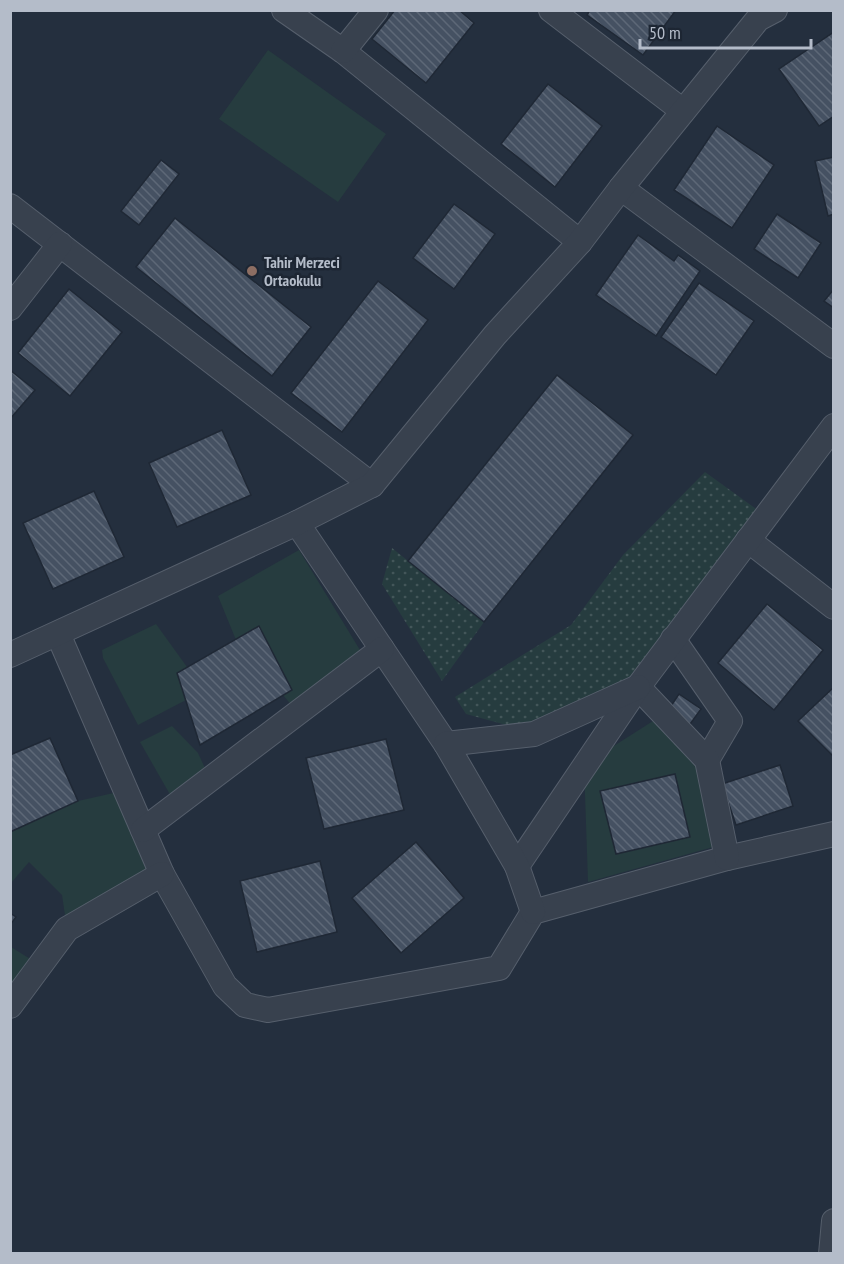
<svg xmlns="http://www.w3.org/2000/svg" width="844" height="1264" viewBox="0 0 844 1264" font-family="'PT Sans Narrow',sans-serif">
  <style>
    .green { fill: #263c3f }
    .park { fill: url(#park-dots) }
    .building { fill: url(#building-back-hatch); stroke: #1f2835; stroke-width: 1.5 }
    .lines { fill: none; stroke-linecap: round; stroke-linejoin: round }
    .minor-casing { stroke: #565f6c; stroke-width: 26 }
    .minor { stroke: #38414e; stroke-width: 24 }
    .education-dot { fill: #8d6e63; stroke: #1d2633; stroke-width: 2 }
    .labels { text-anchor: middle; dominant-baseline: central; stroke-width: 5; stroke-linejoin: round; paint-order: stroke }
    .poi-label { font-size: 16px; font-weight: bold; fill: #b4bcc9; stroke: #1d2633; text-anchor: start }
  </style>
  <defs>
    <pattern id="park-dots" width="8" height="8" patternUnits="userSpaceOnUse" patternTransform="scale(1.5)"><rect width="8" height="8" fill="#263c3f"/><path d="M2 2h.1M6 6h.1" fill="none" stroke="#435659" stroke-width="1.8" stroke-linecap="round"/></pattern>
    <pattern id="building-back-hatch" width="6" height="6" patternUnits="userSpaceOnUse" patternTransform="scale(1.5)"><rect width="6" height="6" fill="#455162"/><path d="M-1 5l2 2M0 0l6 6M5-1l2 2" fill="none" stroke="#5d6877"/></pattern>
  </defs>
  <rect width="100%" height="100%" fill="#242f3e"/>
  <g class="green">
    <polygon points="268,50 386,134 338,202 219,119"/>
    <polygon points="299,550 360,650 364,663 298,713 283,695 292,689 259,627 236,640 218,596"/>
    <polygon points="156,624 187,667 186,700 138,725 103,658 102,650"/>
    <polygon points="664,714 707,760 724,844 588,882 584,765"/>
    <polygon points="172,726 198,753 210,779 176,805 140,742"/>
    <polygon points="118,792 162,874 67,929 62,895 29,862 11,883 11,832 78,801"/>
    <polygon points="11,947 40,965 11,1006"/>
  </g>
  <g class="park">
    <polygon points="705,472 766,516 638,687 521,729 466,714 455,697 571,625 623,555"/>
    <polygon points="392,548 484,622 442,681 382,584"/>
  </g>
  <g class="building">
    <polygon points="395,10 459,10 474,23 426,83 372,39"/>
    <polygon points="590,10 676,10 643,55 587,15"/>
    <polygon points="834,32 834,116 819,126 779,69"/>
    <polygon points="548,84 602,126 555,187 501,144"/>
    <polygon points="717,126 774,165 732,228 674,190"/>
    <polygon points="834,157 834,214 828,216 815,161"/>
    <polygon points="161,160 179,174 139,225 121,211"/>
    <polygon points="454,204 495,234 454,289 413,258"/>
    <polygon points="777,214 821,243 798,278 754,249"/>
    <polygon points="175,218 311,327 272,376 136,267"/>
    <polygon points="638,235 674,261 678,255 700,271 656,336 596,295"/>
    <polygon points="378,281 428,320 342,432 291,393"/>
    <polygon points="699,283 754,321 716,375 661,337"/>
    <polygon points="69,289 122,332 70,396 18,353"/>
    <polygon points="834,289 834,308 824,301"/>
    <polygon points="10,370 35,390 10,419"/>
    <polygon points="557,375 633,435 484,622 408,561"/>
    <polygon points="222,430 251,495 177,527 149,463"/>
    <polygon points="94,491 124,557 53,589 23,523"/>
    <polygon points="767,604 823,650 774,710 718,663"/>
    <polygon points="259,626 292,690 200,745 177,673"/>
    <polygon points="834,687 834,757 798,721"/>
    <polygon points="679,694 701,709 688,727 667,712"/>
    <polygon points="50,738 78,801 10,832 10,755"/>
    <polygon points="386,739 404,810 324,829 306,758"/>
    <polygon points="780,765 793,806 736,825 722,784"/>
    <polygon points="675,774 690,837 616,854 600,791"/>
    <polygon points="416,842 464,898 401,953 352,898"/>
    <polygon points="320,861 337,932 257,952 240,881"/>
    <polygon points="10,913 16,917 10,925"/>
  </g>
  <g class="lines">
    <g class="minor-casing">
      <g id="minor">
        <polyline points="284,10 343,51 580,242"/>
        <polyline points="551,10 683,111"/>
        <polyline points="343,51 376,10"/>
        <polyline points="621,188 834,346"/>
        <polyline points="10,206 372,485"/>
        <polyline points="10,308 60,244"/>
        <polyline points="297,523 446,744"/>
        <polyline points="748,540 834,607"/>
        <polyline points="58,634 162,874 225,986 245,1005 268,1010 499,968 533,912 727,858 834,834"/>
        <polyline points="673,639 730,721 707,760"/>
        <polyline points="10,655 297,523 372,485 495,335 580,242 621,188 758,19 775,10"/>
        <polyline points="638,687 707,760 727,858"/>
        <polyline points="143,830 382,649"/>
        <polyline points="517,866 638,687 834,426"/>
        <polyline points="533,912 517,866 446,744 534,734 638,687"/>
        <polyline points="10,1006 67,929 162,874"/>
        <polyline points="831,1254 834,1221"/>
      </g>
    </g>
    <use href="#minor" class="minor"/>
  </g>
  <circle class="education-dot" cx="252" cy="271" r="6"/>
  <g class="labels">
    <g class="poi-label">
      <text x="264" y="262">Tahir Merzeci<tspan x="264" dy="18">Ortaokulu</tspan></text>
    </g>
  </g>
  <rect width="844" height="1264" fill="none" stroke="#b4bcc9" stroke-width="24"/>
  <path d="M640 39v9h171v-9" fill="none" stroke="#b4bcc9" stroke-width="3"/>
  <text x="649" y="39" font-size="18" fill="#b4bcc9" stroke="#1d2633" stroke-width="4.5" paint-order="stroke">50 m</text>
</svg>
